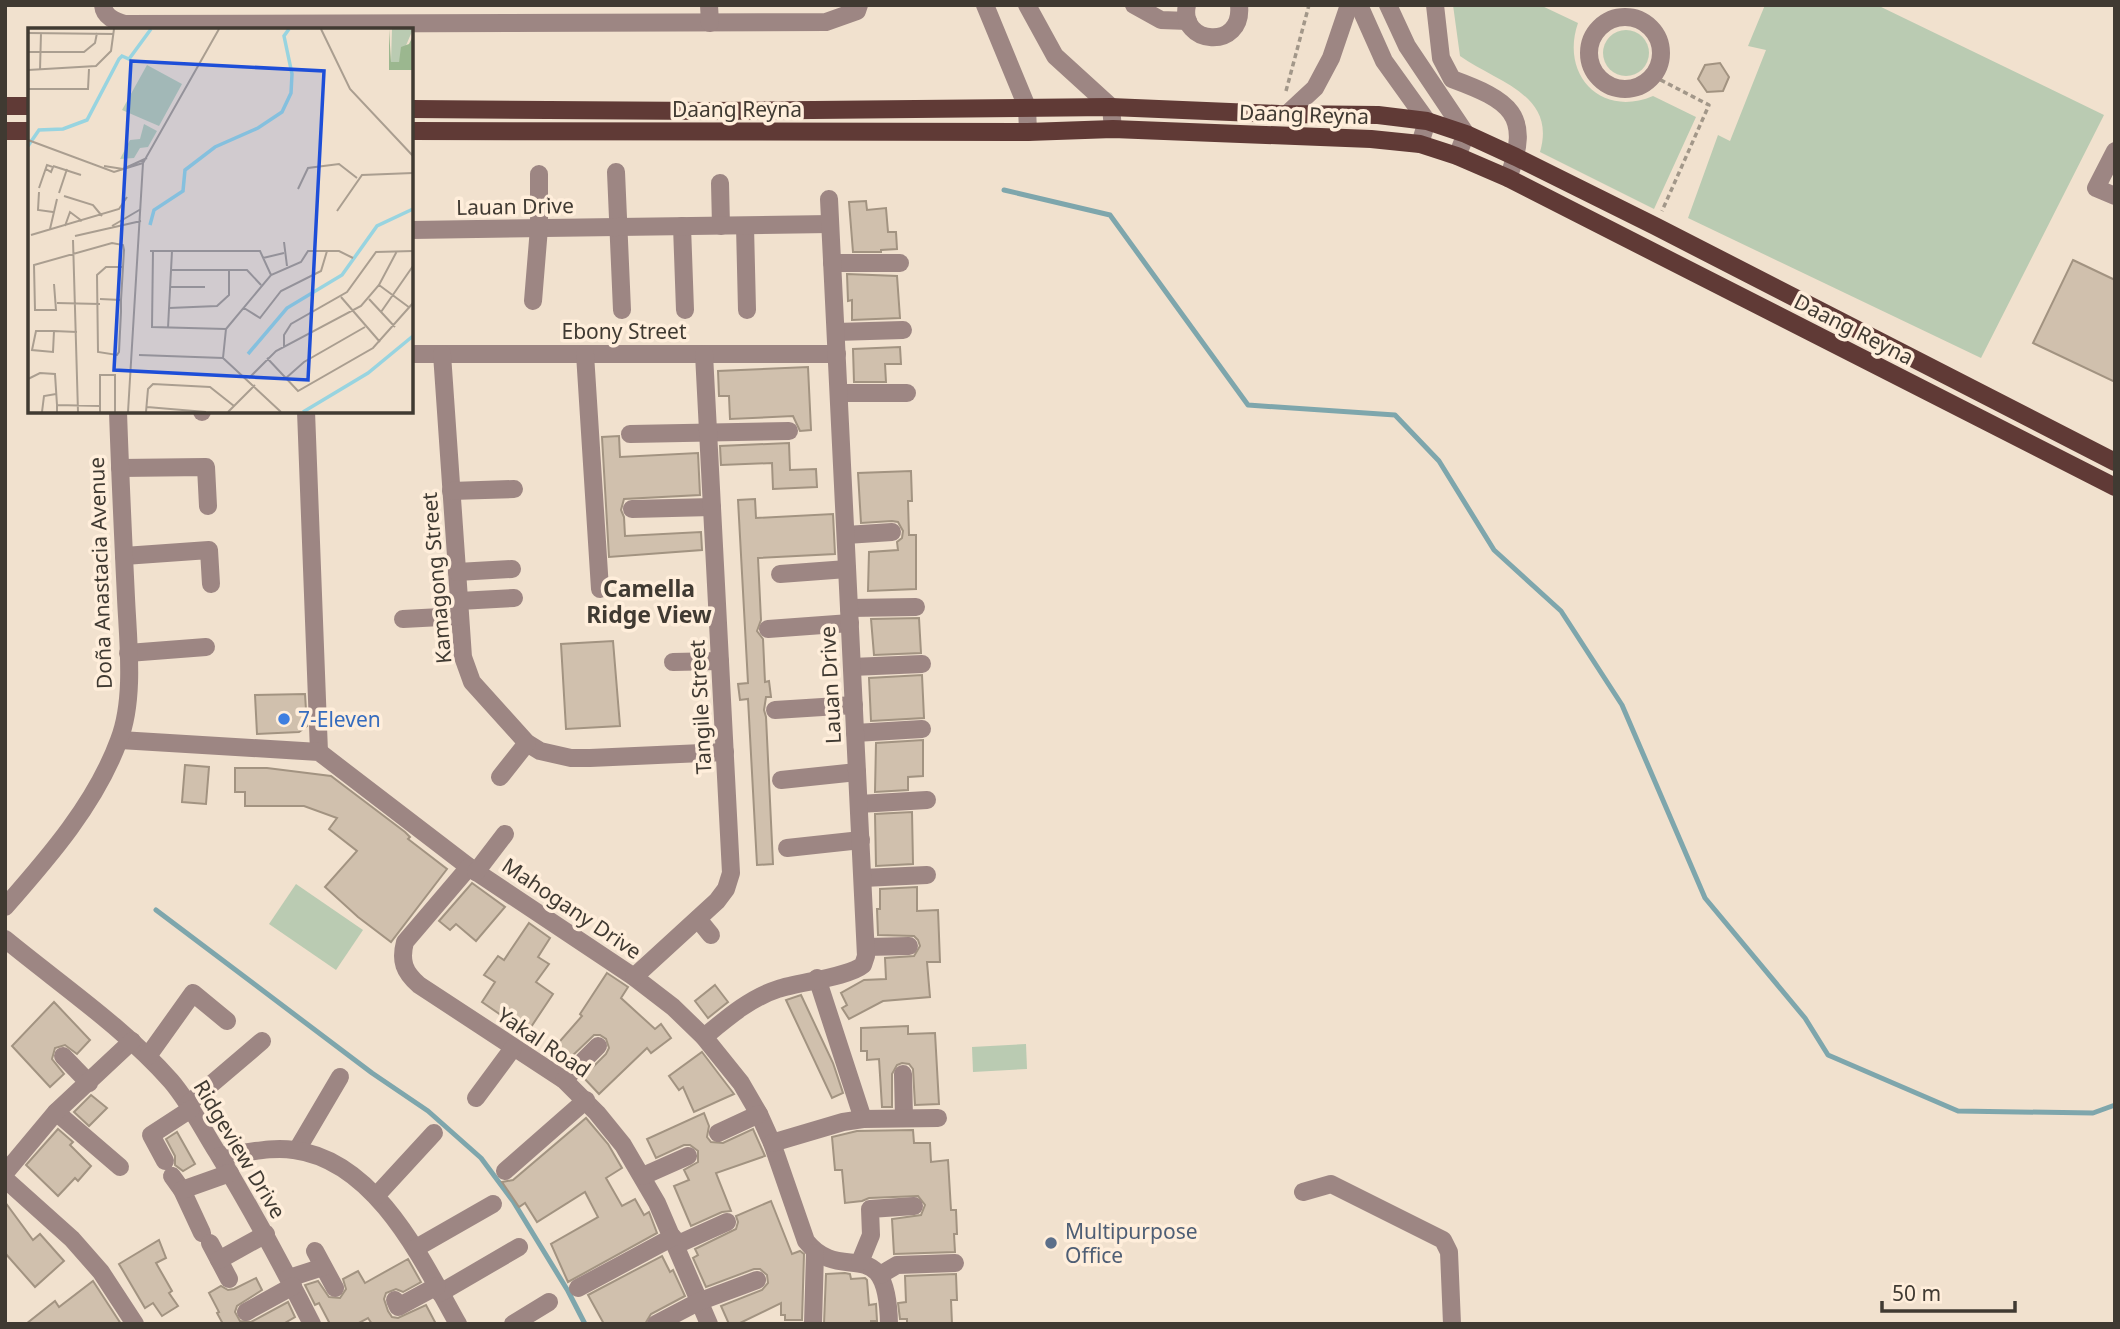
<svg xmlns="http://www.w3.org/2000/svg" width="2120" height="1329" viewBox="0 0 2120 1329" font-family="'Noto Sans',sans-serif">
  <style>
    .green { fill: #bacbb2 }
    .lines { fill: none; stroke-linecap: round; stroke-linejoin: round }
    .stream { stroke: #7ea6ac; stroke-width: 5 }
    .building { fill: #d0c0ad; stroke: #a29381; stroke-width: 2 }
    .path { stroke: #a29789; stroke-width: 3.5; stroke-dasharray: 5 3.5; stroke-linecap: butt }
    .minor { stroke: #9d8683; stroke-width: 18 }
    .major { stroke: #603a36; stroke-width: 18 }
    .shop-dot { fill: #3f7fe0; stroke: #ffeedb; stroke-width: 2.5 }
    .service-dot { fill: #5c6f8a; stroke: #ffeedb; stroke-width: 2.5 }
    .labels { text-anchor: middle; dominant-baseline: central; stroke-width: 7; stroke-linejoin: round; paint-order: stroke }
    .street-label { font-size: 21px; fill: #403a32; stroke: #ffeedb }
    .shop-label { font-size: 21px; fill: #366cbe; stroke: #ffeedb; text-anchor: start }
    .service-label { font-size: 21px; fill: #4e5e75; stroke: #ffeedb; text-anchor: start }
    .neighbourhood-label { font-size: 23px; font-weight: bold; fill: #403a32; stroke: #ffeedb }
    .inset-river { fill: none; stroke: #98d4e0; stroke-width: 3.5 }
    .inset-road { fill: none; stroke: #aa9e90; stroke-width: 2 }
    .view { fill: #1d4ed8; fill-opacity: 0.15; stroke: #1d4ed8; stroke-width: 3.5 }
    .inset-edge { fill: none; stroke: #403a32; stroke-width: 3.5 }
  </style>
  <rect width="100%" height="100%" fill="#f1e1ce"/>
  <g class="green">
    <path d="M1453,5H1540L1578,23C1560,75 1601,118 1653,96L1696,117L1654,209L1540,152C1557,94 1496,82 1460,56Z"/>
    <polygon points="1765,5 1877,5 2104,115 1981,358 1688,218 1718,135 1730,141 1766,50 1748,46"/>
    <circle cx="1626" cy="53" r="23"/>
    <polygon points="296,884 363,930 336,970 269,924"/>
    <polygon points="1026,1044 1027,1069 973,1072 972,1047"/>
  </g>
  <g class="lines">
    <g class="stream">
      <polyline points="1004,190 1110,215 1248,405 1395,415 1439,461 1494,550 1561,611 1622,705 1705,898 1805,1018 1828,1055 1958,1111 2093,1113 2115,1105"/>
      <polyline points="156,910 372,1073 428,1111 481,1158 513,1201 568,1291 585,1324"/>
    </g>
  </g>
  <g class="building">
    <polygon points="1720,63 1729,77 1723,91 1707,92 1698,79 1705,65"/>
    <polygon points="866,201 867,210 886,208 888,232 896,232 897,249 881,250 881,252 853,252 849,202"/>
    <polygon points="2073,260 2115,280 2115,382 2033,343"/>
    <polygon points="847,274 897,276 900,318 852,320 852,300 848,301"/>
    <polygon points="900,347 901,364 885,364 886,382 854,382 853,349"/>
    <polygon points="808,367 811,430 800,431 793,416 730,419 729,396 719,396 718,371"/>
    <polygon points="619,436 620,457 698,453 700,495 624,499 621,510 624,517 625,536 701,532 702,550 609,557 602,437"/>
    <polygon points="789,443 790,470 816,469 817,487 773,489 772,463 721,465 720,446"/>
    <polygon points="911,471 912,501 908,501 909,535 916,535 916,589 868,591 869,552 898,550 897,542 902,538 903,531 898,522 892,521 861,523 858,473"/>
    <polygon points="755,499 756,518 833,514 835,554 758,558 761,620 757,631 763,639 765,682 769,681 771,697 766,697 764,710 766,717 773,864 757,865 748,699 740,700 738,684 748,683 738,500"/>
    <polygon points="919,618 921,653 874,655 871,619"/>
    <polygon points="613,641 620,726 566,729 561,644"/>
    <polygon points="922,675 924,718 871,721 869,678"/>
    <polygon points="305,694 307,726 299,732 257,734 255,695"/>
    <polygon points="923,740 923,776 908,777 908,790 875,792 876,743"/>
    <polygon points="185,765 209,767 206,804 182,802"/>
    <polygon points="235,768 267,768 331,776 405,832 410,837 408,839 447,869 391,942 358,917 325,887 357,851 329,829 337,818 304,806 245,806 245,792 235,792"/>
    <polygon points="912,812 913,864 876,866 875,814"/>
    <polygon points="472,883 505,907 476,941 456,924 450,930 439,921"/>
    <polygon points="917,887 917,911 938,910 940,962 927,962 930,997 883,1001 849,1019 842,1008 847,1005 841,993 864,980 886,979 885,958 914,956 920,946 918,940 914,936 878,935 877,909 880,909 880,889"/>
    <polygon points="529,923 550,938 538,957 549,964 536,982 553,994 527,1033 482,1002 495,982 484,975 498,956 504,960"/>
    <polygon points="607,973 628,987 621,998 655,1029 661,1024 671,1038 651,1053 647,1048 599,1094 583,1077 606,1054 609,1048 606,1039 600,1035 594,1035 568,1060 554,1048 582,1016 580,1014"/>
    <polygon points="715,985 728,1002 708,1018 695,1001"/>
    <polygon points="801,995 833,1063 843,1093 832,1098 786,1000"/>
    <polygon points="54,1002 90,1040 77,1054 65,1045 55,1048 52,1059 64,1074 50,1087 12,1046"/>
    <polygon points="908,1026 908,1034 935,1033 939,1104 915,1105 913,1069 909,1064 902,1063 897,1065 892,1074 892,1107 882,1107 879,1059 867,1060 867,1051 861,1051 861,1028"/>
    <polygon points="702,1052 734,1094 694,1112 683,1087 679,1090 669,1076"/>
    <polygon points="91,1095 107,1108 89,1126 74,1112"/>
    <polygon points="704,1113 709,1126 707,1137 711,1142 723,1143 753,1129 765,1156 716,1173 731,1211 722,1212 691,1226 674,1186 689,1180 684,1170 698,1162 698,1151 690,1145 684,1145 656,1158 647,1139"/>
    <polygon points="586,1118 608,1144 622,1168 606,1178 622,1206 635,1199 644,1215 649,1212 657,1233 568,1282 551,1244 598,1217 585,1192 537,1222 525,1203 519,1207 502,1182 513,1180"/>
    <polygon points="58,1129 73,1142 70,1145 91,1166 78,1181 75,1178 58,1196 26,1165"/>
    <polygon points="913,1130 914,1143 930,1143 931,1162 948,1160 951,1210 956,1210 957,1234 954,1234 955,1252 894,1254 892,1219 921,1215 925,1205 918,1196 869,1198 862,1201 845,1203 842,1170 835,1170 832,1137 857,1131"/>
    <polygon points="177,1132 195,1164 183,1171 175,1165 175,1156 166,1139"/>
    <polygon points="771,1201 792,1254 800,1251 804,1254 802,1320 785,1320 785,1315 781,1315 781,1303 738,1324 729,1324 721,1306 762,1290 768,1283 767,1275 760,1269 754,1269 706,1287 693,1258 698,1255 695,1249 736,1229 738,1222 736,1216"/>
    <polygon points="5,1202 33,1240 40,1234 64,1261 35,1287 5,1253"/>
    <polygon points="159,1240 166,1258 156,1263 172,1291 169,1293 178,1306 162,1316 153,1303 145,1308 119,1264"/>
    <polygon points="662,1256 670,1272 673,1270 685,1296 651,1314 645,1324 604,1324 588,1295"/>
    <polygon points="408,1259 421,1282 403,1292 396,1289 386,1293 384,1299 388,1311 392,1317 398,1318 426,1305 436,1324 372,1324 368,1318 357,1324 330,1324 319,1303 315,1305 305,1285 318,1281 329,1297 340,1298 346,1289 343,1279 358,1271 365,1283"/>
    <polygon points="826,1274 845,1273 850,1274 851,1279 865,1278 867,1280 869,1305 876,1304 877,1321 871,1321 871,1324 824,1324"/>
    <polygon points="956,1274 957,1300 951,1300 952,1324 907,1324 907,1319 900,1319 898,1303 906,1302 905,1276"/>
    <polygon points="256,1278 262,1290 237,1306 235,1312 240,1321 251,1322 288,1302 295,1317 283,1324 223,1324 217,1313 219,1312 209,1293 221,1286 228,1290 234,1289"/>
    <polygon points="93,1281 121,1324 26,1324 55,1301 59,1307"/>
  </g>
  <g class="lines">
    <g class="path">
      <polyline points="1653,76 1709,105 1662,211"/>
      <polyline points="1286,91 1309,5"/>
    </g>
    <g class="minor">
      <path d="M103,5C104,17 115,21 125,24L826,22L857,11L859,5"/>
      <polyline points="709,5 710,23"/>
      <polyline points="985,5 1027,107 1028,132"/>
      <polyline points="1027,5 1055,56 1111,107 1113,129"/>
      <polyline points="1134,5 1161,20 1188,21"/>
      <path d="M1187,5C1178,45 1244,51 1239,5"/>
      <polyline points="1359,5 1384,61 1427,121 1420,144"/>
      <polyline points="1388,5 1407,46 1466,134 1457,156"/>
      <path d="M1435,5L1441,58L1452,79C1509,100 1533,114 1508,178"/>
      <circle cx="1625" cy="53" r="36"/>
      <polyline points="1287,114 1315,88 1331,58 1349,5"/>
      <polyline points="2115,151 2096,188 2115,196"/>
      <polyline points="616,172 622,310"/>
      <polyline points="720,183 721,226"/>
      <polyline points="682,226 685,310"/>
      <polyline points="745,226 747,310"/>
      <polyline points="411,230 830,224"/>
      <polyline points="832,263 900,263"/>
      <polyline points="533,301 539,228 539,174"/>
      <polyline points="836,332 903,330"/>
      <polyline points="411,354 837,354"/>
      <polyline points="442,354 463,657 472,682 527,743 540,751 571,758 590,758 725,752"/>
      <polyline points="585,354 600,589"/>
      <polyline points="839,393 907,393"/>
      <polyline points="202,411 202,412"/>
      <polyline points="306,411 319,752"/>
      <polyline points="630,434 789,431"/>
      <polyline points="120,468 206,467 208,506"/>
      <polyline points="451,491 514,489"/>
      <polyline points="632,509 712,507"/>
      <polyline points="846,535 892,532"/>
      <polyline points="124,556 209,550 211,584"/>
      <polyline points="457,572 512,569"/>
      <polyline points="780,574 847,569"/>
      <polyline points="459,601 514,598"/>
      <polyline points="849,608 916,607"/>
      <polyline points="403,619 460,616"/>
      <polyline points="768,629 850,623"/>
      <polyline points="128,653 206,647"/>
      <polyline points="673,662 720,661"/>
      <polyline points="852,667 922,664"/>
      <polyline points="775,710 854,705"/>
      <polyline points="855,733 922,729"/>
      <path d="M120,740L319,752L469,867L634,977L673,1007L704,1037L741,1083L759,1114L772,1143L806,1241C842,1287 887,1228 889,1324"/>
      <polyline points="500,777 527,743"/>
      <polyline points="781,780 857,772"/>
      <polyline points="859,804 927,800"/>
      <polyline points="787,848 861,840"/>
      <path d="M469,867L405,942C400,961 404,972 419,985L564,1080L597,1113L623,1145L657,1203L709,1324"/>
      <polyline points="476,872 505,834"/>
      <polyline points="863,878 927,875"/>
      <path d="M5,907C49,857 96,803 119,740C135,699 128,641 126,598C123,535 120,473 118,411"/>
      <polyline points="698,919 711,935"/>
      <path d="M5,939C61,985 123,1027 171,1081C189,1102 202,1128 217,1152C251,1208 282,1265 312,1324"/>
      <polyline points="866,947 909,946"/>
      <polyline points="634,977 717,901 726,889 731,873 704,354"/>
      <polyline points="817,978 863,1119"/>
      <path d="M704,1037C727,1018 750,998 778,989C799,982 849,977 863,965L866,956L829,199"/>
      <polyline points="63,1056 89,1083"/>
      <polyline points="148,1056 193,993 227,1021"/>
      <polyline points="903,1074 904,1118"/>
      <polyline points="564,1080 598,1046"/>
      <polyline points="476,1098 513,1048"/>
      <polyline points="188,1104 262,1041"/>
      <polyline points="56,1112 120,1167"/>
      <polyline points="718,1133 759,1114"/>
      <polyline points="772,1143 843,1122 863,1119 938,1118"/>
      <polyline points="297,1150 340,1077"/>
      <path d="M220,1156C244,1154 270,1146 294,1150C376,1161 422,1260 458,1324"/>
      <polyline points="165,1161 151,1135 191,1109"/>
      <polyline points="505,1171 586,1100"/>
      <polyline points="5,1173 56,1112 132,1041"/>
      <polyline points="172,1176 182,1190 202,1233"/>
      <polyline points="643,1176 688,1156"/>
      <polyline points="5,1179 72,1239 101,1272 135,1324"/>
      <polyline points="182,1190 230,1173"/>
      <polyline points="1303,1192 1331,1184 1443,1240 1449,1252 1452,1324"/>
      <polyline points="376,1196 434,1133"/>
      <polyline points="210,1243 229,1279"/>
      <polyline points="676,1245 727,1222"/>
      <polyline points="416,1248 493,1204"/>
      <polyline points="315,1251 335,1288"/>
      <polyline points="219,1260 266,1234"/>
      <polyline points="860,1262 871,1235 870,1209 914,1206"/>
      <polyline points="880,1275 897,1265 955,1263"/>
      <polyline points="289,1278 323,1267"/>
      <polyline points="578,1288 673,1237"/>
      <polyline points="440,1293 519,1247"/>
      <polyline points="395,1300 398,1307 437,1286"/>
      <polyline points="246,1312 293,1286"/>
      <polyline points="513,1324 549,1302"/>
      <polyline points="656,1324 698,1302 757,1280"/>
      <polyline points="813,1324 815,1253"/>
    </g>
    <g class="major">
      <polyline points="5,106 30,106"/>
      <polyline points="411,109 708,111 1111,107 1279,114 1378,115 1427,121 1466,134 1516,157 1655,226 2115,462"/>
      <polyline points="5,131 30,131"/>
      <polyline points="411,131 1028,132 1113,129 1371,139 1420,144 1457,156 1508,178 2115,487"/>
    </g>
  </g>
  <circle class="shop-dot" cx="284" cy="719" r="7"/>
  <circle class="service-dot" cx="1051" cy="1243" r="7"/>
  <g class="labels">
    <g class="street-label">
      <text x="737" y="109">Daang Reyna</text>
      <text transform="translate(1304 114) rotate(2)">Daang Reyna</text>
      <text transform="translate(515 206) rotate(-1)">Lauan Drive</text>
      <text transform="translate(1854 329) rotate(27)">Daang Reyna</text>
      <text x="624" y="331">Ebony Street</text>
      <text transform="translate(100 573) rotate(-92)">Doña Anastacia Avenue</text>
      <text transform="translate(436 578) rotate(-95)">Kamagong Street</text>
      <text transform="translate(830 685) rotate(-93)">Lauan Drive</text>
      <text transform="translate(700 707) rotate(-93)">Tangile Street</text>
      <text transform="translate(572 908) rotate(34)">Mahogany Drive</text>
      <text transform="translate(544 1042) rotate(34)">Yakal Road</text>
      <text transform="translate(240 1149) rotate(59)">Ridgeview Drive</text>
    </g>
    <g class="shop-label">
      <text x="298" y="719">7-Eleven</text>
    </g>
    <g class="service-label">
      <text x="1065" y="1231">Multipurpose<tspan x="1065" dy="24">Office</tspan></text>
    </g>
    <g class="neighbourhood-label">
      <text x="649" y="588">Camella<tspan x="649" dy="26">Ridge View</tspan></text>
    </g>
  </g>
  <g transform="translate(28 28)">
    <rect width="385" height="385" fill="#f1e1ce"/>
    <path d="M364,1H385L371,34H363ZM119,37L154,56L131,98L94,82ZM116,96L129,103L120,119L112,120L106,130L92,131L102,112L112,111Z" fill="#bacbb2"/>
    <path d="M361,1L363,34H371L373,19L381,16L385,8V42H361Z" fill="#9bb78f"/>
    <path class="inset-river" d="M0,118L11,102L35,101L59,92L91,31L94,28L101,31L123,1M122,197L126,182L155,163L157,142L187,119L230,100L254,84L263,65L264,46L256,8L261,1M220,326L259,280L314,247L349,198L385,181M275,384L340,345L385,308"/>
    <path class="inset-road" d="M293,1L322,61L385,128M0,5L86,6M0,24H56L67,15L69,5M0,42L68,38L83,23L86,1M12,42L13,5M0,61H60L61,41M0,112L86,144L115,135M25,138L53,147M76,138L95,141L119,130M11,160L19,137L25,139L23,144L18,141M270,161L280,140L311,136L329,150M11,164L10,182L25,184M31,165L39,141M36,168L65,177L74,188M309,183L334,147L385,145M37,198L42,184L54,193M84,198L113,181M22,201L29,171M3,207L91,181L99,169M47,208L113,193M45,212L50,384M256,214L259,238M122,223H232L243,247M125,223L124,299L198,301M235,230L256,225M143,242H219L233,257M26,256L28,282H7L6,237L84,215L95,217L96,222L95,239L93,272V284L91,324L89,327L70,324L69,247L78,239H95M351,257L382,280M142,259H177M313,269L352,314M72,271L93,272M341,271L367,299M29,275L72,276M141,280L189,278L201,267V242M216,280L232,290L253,263L293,243L299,223M353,284L385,238M140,300L144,223M26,303L25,324L4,322L8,303H26L49,304M256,319V307L263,296L319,264L348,224L385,223M111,327L195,330L253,384M195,330L198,301L243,247L273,234L280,223H311L325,230M239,330L270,363L345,320L385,275M221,350L248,323L333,278L351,257L369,223M258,350L276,334L337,299M0,351L12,345L27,346L29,377M119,379L178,384M14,384L16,368L28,366M29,384V377L72,378M72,384V347H87V384M100,384L115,135L191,1M118,384L120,361L125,356L182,359L206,378M200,384L227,357"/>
    <path class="view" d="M103,33L296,43L280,352L86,342Z"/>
    <rect width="385" height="385" class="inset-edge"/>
  </g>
  <rect width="2120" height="1329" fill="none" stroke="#403a32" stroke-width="14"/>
  <path d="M1882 1301v10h133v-10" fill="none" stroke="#403a32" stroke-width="3.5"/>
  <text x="1892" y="1301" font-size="21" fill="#403a32" stroke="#ffeedb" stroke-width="5" paint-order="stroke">50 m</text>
</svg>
